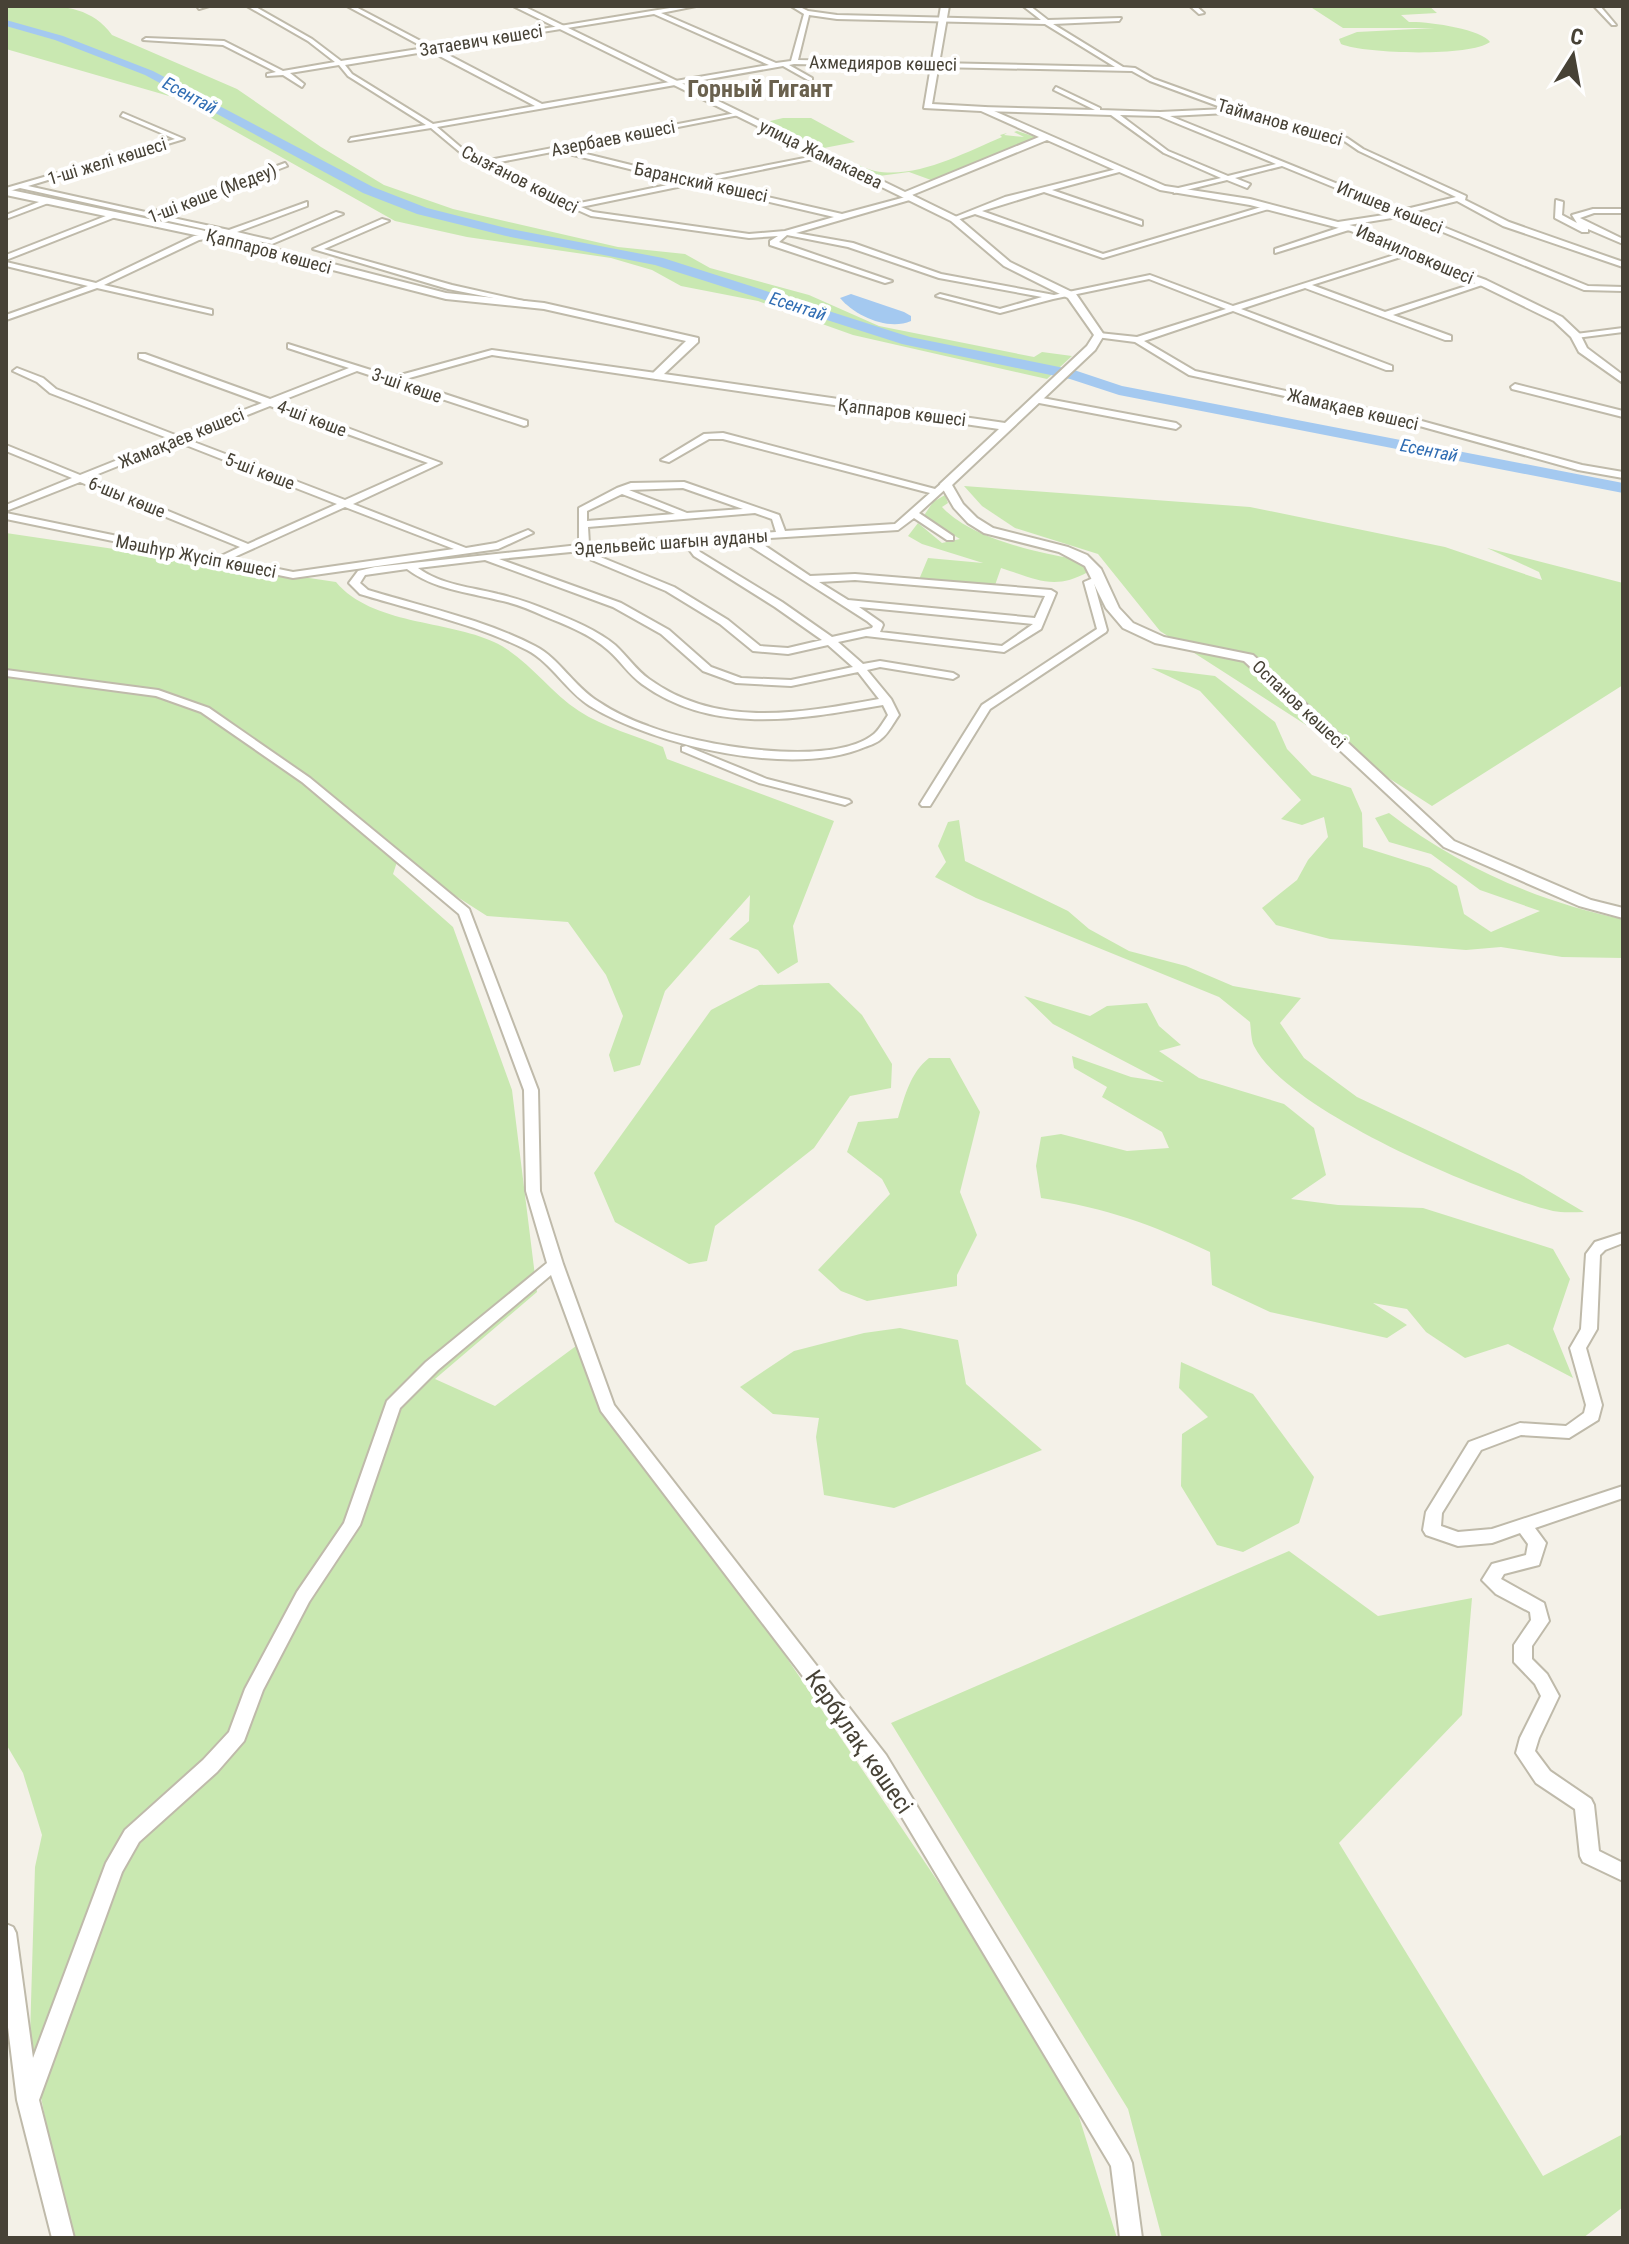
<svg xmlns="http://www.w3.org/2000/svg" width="1629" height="2244" viewBox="0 0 1629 2244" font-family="'Roboto Condensed',sans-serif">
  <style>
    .green { fill: #c9e8b1 }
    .water { fill: #a4c9f0 }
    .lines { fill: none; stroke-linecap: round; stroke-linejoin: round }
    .river { fill: #a4c9f0; fill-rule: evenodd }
    .minor-casing { stroke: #bfbaaa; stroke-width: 4 }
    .tertiary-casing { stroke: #bfbaaa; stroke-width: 4 }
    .minor { fill: #fff; fill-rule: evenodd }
    .tertiary { fill: #fff; fill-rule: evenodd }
    .labels { text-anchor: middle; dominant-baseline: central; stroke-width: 8; stroke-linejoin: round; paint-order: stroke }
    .far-street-label { font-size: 18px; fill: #474236; stroke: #fff }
    .far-water-label { font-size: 18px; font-style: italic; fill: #306db3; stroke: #fff }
    .far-district-label { font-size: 24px; font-weight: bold; fill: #6a614e; stroke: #fff }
    .near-street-label { font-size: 24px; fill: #474236; stroke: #fff }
  </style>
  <rect width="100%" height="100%" fill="#f4f1e8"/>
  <g class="green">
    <path d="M6,6C45,6 87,0 112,35L237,89L321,147L384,185L453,209L618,247L685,254L710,268L809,295L879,326L1034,357L1042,352L1072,356L1047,379L853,335L758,301L681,286L652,270L611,258L467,237L395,221L176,98L6,49Z"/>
    <path d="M1309,6H1429L1437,13L1401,15L1409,22C1426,21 1482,29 1490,42C1470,57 1365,54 1341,44L1339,39L1357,32L1435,28H1343Z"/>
    <polygon points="783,118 811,118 855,142 824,148 829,153 766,122"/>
    <path d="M1017,131L1036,137L931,180L909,172L879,176L834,156C848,158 861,168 875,171C917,179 964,153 1002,137L1000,135L1007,133L1004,135L1024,137L1014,132Z"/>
    <polygon points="964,486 1250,507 1445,547 1542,580 1539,572 1487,548 1623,583 1623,685 1432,806 1160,631 1098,554 1015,528 982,506"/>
    <path d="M945,495L948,503L942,507C972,539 1034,551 1074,559L1084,564L1088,572C1054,591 1036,579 1001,568L994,588L918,582L928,558L983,563L922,544L908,536L918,523L942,543L960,539L923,517L933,502Z"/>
    <path d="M6,533L336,582C372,625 447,620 494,642C528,658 548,691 579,711C603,727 637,736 663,747L667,759L834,821L793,926L798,962L778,974L758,950L729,939L749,921L750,895L665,991L640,1065L614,1072L609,1055L623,1016L606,975L568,922L487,916L398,859L393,874L453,927L512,1090L537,1292L435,1379L495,1406L576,1346L1049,2046L1069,2085L1117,2238H67L30,2037L35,1867L42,1835L23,1773L6,1744Z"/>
    <path d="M1151,668L1215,676L1275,722L1287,749L1312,775L1351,788L1362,813L1363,847L1430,868L1457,886L1464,914L1491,932L1540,911L1480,890L1431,854L1389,842L1375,818L1389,813C1457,866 1539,902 1623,919V958L1562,957L1501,947L1466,950L1330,939L1276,925L1262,908L1297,880L1308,860L1328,837L1324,817L1302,825L1281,819L1301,800L1200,691Z"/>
    <path d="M959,820L965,861L1068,911L1089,929L1129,951L1186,966L1233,986L1301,998L1280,1023L1304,1058L1357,1097L1520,1174L1584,1212C1574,1212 1563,1213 1553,1211C1484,1194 1286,1111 1254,1046C1251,1040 1251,1029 1250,1022L1219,997L976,898L935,877L946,862L938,846L948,822Z"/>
    <polygon points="829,983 862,1015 892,1064 891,1088 850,1096 814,1148 715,1226 707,1261 689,1264 615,1222 594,1173 711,1010 759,985"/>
    <path d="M1024,996L1090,1016L1107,1006L1147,1003L1159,1026L1181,1045L1159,1051L1199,1078L1284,1104L1314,1128L1326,1175L1291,1199L1338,1205L1423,1208L1553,1249L1570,1279L1553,1329L1573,1378L1508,1344L1465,1358L1426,1332L1407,1309L1373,1303L1407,1325L1387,1338L1270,1312L1212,1285L1210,1252C1148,1223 1109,1209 1041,1198L1036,1166L1041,1137L1061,1134L1127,1151L1169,1148L1162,1132L1102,1097L1107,1087L1074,1068L1072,1056L1131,1077L1164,1082L1053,1024Z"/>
    <path d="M929,1058H950L980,1112L960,1192L977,1235L957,1275V1286L867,1301L841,1291L818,1270L890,1194L882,1179L847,1152L858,1122L898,1118C905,1096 910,1073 929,1058Z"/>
    <polygon points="900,1328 958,1340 966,1384 1042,1450 894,1508 824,1495 816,1437 819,1418 773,1414 740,1387 794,1351 864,1333"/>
    <polygon points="1181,1362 1253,1394 1314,1477 1299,1523 1243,1552 1217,1545 1181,1486 1182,1434 1208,1417 1179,1388"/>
    <polygon points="1289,1551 1378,1616 1472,1598 1462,1715 1339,1843 1543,2176 1623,2134 1623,2207 1583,2238 1162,2238 1128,2109 891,1723"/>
  </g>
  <path class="water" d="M851,294L904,312L911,316V321C888,331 855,316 840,298Z"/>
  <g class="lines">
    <polygon class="river" points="6,20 63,36 153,71 373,187 427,208 506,228 663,258 910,337 1074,370 1122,386 1623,483 1623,493 1119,395 1070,379 902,344 655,265 506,236 417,214 363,193 145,75 55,40 6,26"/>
    <g class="minor-casing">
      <g id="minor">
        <polygon points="197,6 209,6 199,9"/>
        <path d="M247,6H254L312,39L341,61L425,48L347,6H354L432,47L682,6H696L661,13L776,63L791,61L804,14L791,6H798L808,11L837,15L1041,20L1023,6H1030L1048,20L1121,18L1119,21L1053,24L1123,67L1135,68L1154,79L1237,109L1347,138L1363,149L1466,196L1465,200L1509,222L1623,262V267L1503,226L1457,201L1409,213L1588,286L1623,287V291L1584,290L1404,216L1349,225L1352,229L1275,253V249L1347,225L1338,226V222L1397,213L1282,166L1235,178L1250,184L1247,188L1227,180L1174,193V189L1221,178L1164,153L1111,115L982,111L979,109L982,107L1095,110L1054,90L1056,87L1100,108V110L1160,112L1226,109L1150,81L1132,71L794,64L789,65L812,78V80H808L783,66L437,127L471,156L484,161L741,112L739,115L566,149L692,180L825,154L823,157L702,182L842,214L913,195V199L796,233L853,243L941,274L1054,295L1150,275L1233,306L1407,251V255L1312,285L1385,312L1485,280V284L1393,315L1451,336V340H1445L1305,288L1241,309L1392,366V370H1386L1233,311L1144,341L1195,371L1418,420L1582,465L1623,472V478L1578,470L1416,425L1189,375L1135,342L1096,337V333H1099L1137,337L1226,309L1149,279L1053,299L1000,313L936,296L940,294L1000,309L1042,297L939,278L848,247L787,235L779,242L892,281L885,283L770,245V241L778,236L749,238L591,216L573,208L566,209L567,205L467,158L431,128L349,141L351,138L426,125L348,76L339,65L290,73L304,84L302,87L283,75L267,76V74L276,72L223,45L143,40L146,38L224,41L283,71L335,62L308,41ZM654,14L769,65L542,104L437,49ZM809,15L837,19L1045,24L1115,67L798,60ZM430,51L535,106L433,124L352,74L345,65ZM1230,110L1343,140L1359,151L1456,197L1402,210L1170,116L1227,113ZM1120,115L1159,116L1276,164L1228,176L1168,151ZM557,151L682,182L575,204L490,164ZM692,184L834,217L785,231L749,234L593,212L581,207Z"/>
        <polygon points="1190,6 1196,6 1204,13 1199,14"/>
        <polygon points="1594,6 1600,6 1616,25 1612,25"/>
        <polygon points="123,113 184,139 28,186 150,213 285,163 287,166 159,215 229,230 307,202 307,206 237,232 271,240 336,212 343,214 272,244 230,235 199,240 104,285 212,310 212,314 97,288 6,320 6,315 88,286 6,266 6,262 96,283 194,236 218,232 20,188 6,192 6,188 175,139 121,116"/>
        <polygon points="1121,168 1123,171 1052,190 1142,221 1142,225 1044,192 982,211 1103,254 1268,205 1275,207 1103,258 975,214 954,221 950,219 1005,197"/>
        <polygon points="44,200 51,202 6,219 6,215"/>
        <polygon points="1556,200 1563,202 1562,215 1577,223 1572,215 1593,209 1623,209 1623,213 1594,213 1580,218 1623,239 1623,244 1588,229 1588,232 1582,232 1555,218"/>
        <polygon points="111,214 118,216 6,260 6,255"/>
        <polygon points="382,219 389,221 324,249 452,285 528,302 524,304 448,289 313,249"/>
        <polygon points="1623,328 1623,332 1576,338 1572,336 1576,334"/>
        <path d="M288,344L393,377L492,350L656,373L660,376L656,379L492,355L402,380L527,421V425L524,426L357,371L278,402L441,463L353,504L466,548L496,543L528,530L533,533L498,549L293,578L6,519V513L219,557L240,547L80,482L6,511V505L72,478L6,451V445L80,475L170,439L50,393L37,382L13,371L17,368L43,378L56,389L178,436L262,403L139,358V354H145L270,399L349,368L288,348ZM270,406L428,463L345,500L186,439ZM178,442L337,504L248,544L88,478ZM345,507L454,549L293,572L230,559Z"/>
        <polygon points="1515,384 1623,411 1623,417 1512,389 1511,387"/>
        <polygon points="1037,397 1176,423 1180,426 1176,429 1034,402 1034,398"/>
        <path d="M723,433L935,489L943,482L951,484L919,513L953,536V540H947L914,518L898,530L755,539L810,576L855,574L1051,590L1056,593L1041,629L1004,652L866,636L838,642L863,664L880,661L953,673L958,676L953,679L880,667L867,670L891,699L899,715C894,722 888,734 881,739C877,743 870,745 865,747C794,778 655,746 590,706C566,691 552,663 527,650C475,624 416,611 360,594L349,583L358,571L375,567L579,545V508L617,488L631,483L684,482L779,515L785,531L895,524L930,493L723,439H709L669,462L661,460L704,434ZM683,488L743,509L687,513L629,490ZM622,494L675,514L587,521V511ZM755,513L772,519L776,532L589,544L588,527ZM746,540L750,546L867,621L873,626L872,628L832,637L782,602L700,552L694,543ZM685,544L694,556L775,607L822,640L788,648L760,646L728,620L674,587L593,554L590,550ZM581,551L587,558L666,591L720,624L753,651L788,654L828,645L853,667L791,680L741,678L711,667L669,630L621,603L499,559ZM485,560L613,607L661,634L703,671L736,683L791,686L858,672L879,699C801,713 718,729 649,679C636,670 627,656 615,645C597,630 572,620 550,611C533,604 516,598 498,594C471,587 441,585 418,568ZM407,569C433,589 467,592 498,600C514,603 529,609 544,616C566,625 590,634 608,650C620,660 629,675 642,684C714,736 801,719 883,705L888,715C884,721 879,730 874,734C832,769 696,745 648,726C631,720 614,712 599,702C574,687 559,658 535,646C483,619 423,607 368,590L360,583L365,575ZM855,580L1045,596L1035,618L848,600L819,582ZM859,607L1033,624L1002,646L880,632L883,625L882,623Z"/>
        <polygon points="1098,576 1103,579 1094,583 1107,630 1106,632 990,709 930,806 922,806 920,804 982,705 1097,629 1084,582"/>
        <polygon points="6,670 158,690 209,708 310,778 469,909 538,1090 540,1191 563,1264 614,1405 886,1755 1129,2156 1132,2163 1142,2238 1120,2238 1111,2166 872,1767 601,1411 551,1275 438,1370 400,1408 360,1525 309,1602 263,1690 244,1741 217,1772 139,1842 122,1872 39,2100 74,2238 52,2238 17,2100 6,2011 6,1924 13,1927 16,1933 33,2058 106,1863 125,1830 203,1760 229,1732 245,1689 297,1592 344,1523 387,1401 426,1362 547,1263 526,1191 524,1090 459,914 302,782 201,712 156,696 6,676"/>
        <polygon points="686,746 767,779 849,800 851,802 845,805 759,783 682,751 682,747"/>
        <polygon points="1623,1233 1623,1243 1605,1250 1600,1255 1597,1329 1586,1348 1602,1405 1598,1420 1569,1438 1521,1435 1481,1450 1442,1513 1441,1526 1458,1532 1492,1529 1623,1486 1623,1498 1535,1528 1546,1543 1539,1565 1504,1574 1501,1579 1544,1603 1549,1621 1532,1646 1532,1659 1547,1674 1559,1696 1539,1738 1535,1751 1550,1771 1591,1799 1594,1805 1599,1851 1623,1863 1623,1881 1583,1862 1580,1856 1575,1809 1536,1783 1516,1753 1520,1738 1541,1696 1535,1684 1514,1662 1514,1645 1531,1620 1530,1612 1496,1594 1482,1580 1492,1564 1526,1555 1528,1544 1520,1533 1492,1543 1458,1546 1426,1535 1423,1530 1426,1512 1469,1442 1520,1423 1566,1426 1584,1413 1586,1405 1570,1348 1581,1329 1586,1254 1595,1242"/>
      </g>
    </g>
    <g class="tertiary-casing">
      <polygon id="tertiary" points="513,6 523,6 905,192 1039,137 981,111 924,108 941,6 949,6 932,104 985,107 1165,186 1250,199 1357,227 1407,251 1486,280 1562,317 1580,334 1587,348 1623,375 1623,383 1579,352 1571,337 1554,321 1478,284 1401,255 1351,231 1250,205 1160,190 1047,140 912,195 957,217 1010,262 1076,294 1104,335 1095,350 952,485 963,504 977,518 993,528 1068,547 1087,555 1101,569 1119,608 1133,623 1164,637 1253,655 1454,841 1591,900 1623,908 1623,918 1579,906 1444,847 1244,661 1155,643 1123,628 1106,608 1085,566 1059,552 984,533 968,523 954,508 940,484 999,429 656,379 651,376 652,374 686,341 544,309 446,299 200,236 6,195 6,189 201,230 446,293 544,303 698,338 698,342 664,374 1005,423 1087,346 1094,335 1068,298 1004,266 951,221"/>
    </g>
    <use href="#minor" class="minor"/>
    <use href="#tertiary" class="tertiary"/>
  </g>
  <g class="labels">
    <g class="far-street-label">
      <text transform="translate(481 40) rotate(-9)">Затаевич көшесі</text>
      <text transform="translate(883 63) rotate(1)">Ахмедияров көшесі</text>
      <text transform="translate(1280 122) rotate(16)">Тайманов көшесі</text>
      <text transform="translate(613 138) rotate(-11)">Азербаев көшесі</text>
      <text transform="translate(821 154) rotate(26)">улица Жамакаева</text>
      <text transform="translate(107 161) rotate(-17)">1-ші желі көшесі</text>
      <text transform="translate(520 179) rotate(27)">Сызғанов көшесі</text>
      <text transform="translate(701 182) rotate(12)">Баранский көшесі</text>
      <text transform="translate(212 193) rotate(-21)">1-ші көше (Медеу)</text>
      <text transform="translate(1390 207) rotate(22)">Игишев көшесі</text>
      <text transform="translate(269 251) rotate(15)">Қаппаров көшесі</text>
      <text transform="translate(1415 254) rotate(23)">Иваниловкөшесі</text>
      <text transform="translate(407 385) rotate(19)">3-ші көше</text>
      <text transform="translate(1353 409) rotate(13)">Жамақаев көшесі</text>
      <text transform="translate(902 412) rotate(7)">Қаппаров көшесі</text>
      <text transform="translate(312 418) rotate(21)">4-ші көше</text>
      <text transform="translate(181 438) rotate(-22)">Жамақаев көшесі</text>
      <text transform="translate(260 471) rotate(21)">5-ші көше</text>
      <text transform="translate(127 497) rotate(22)">6-шы көше</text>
      <text transform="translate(671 542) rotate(-4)">Эдельвейс шағын ауданы</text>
      <text transform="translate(196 556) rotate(11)">Мәшhүр Жүсіп көшесі</text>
      <text transform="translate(1299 704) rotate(43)">Оспанов көшесі</text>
    </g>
    <g class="far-water-label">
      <text transform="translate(190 95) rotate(28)">Есентай</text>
      <text transform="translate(798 306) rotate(18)">Есентай</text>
      <text transform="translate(1429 450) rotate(11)">Есентай</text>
    </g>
    <g class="far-district-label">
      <text x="760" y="89">Горный Гигант</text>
    </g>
    <g class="near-street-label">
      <text transform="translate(859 1742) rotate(55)">Кербұлақ көшесі</text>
    </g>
  </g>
  <rect width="1629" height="2244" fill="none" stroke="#474236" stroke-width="16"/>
  <g transform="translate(1573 56) rotate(11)" stroke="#ffffff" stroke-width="6" paint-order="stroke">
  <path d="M0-6L14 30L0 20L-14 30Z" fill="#474236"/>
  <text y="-12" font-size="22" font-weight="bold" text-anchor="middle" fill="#474236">С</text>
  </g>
</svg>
